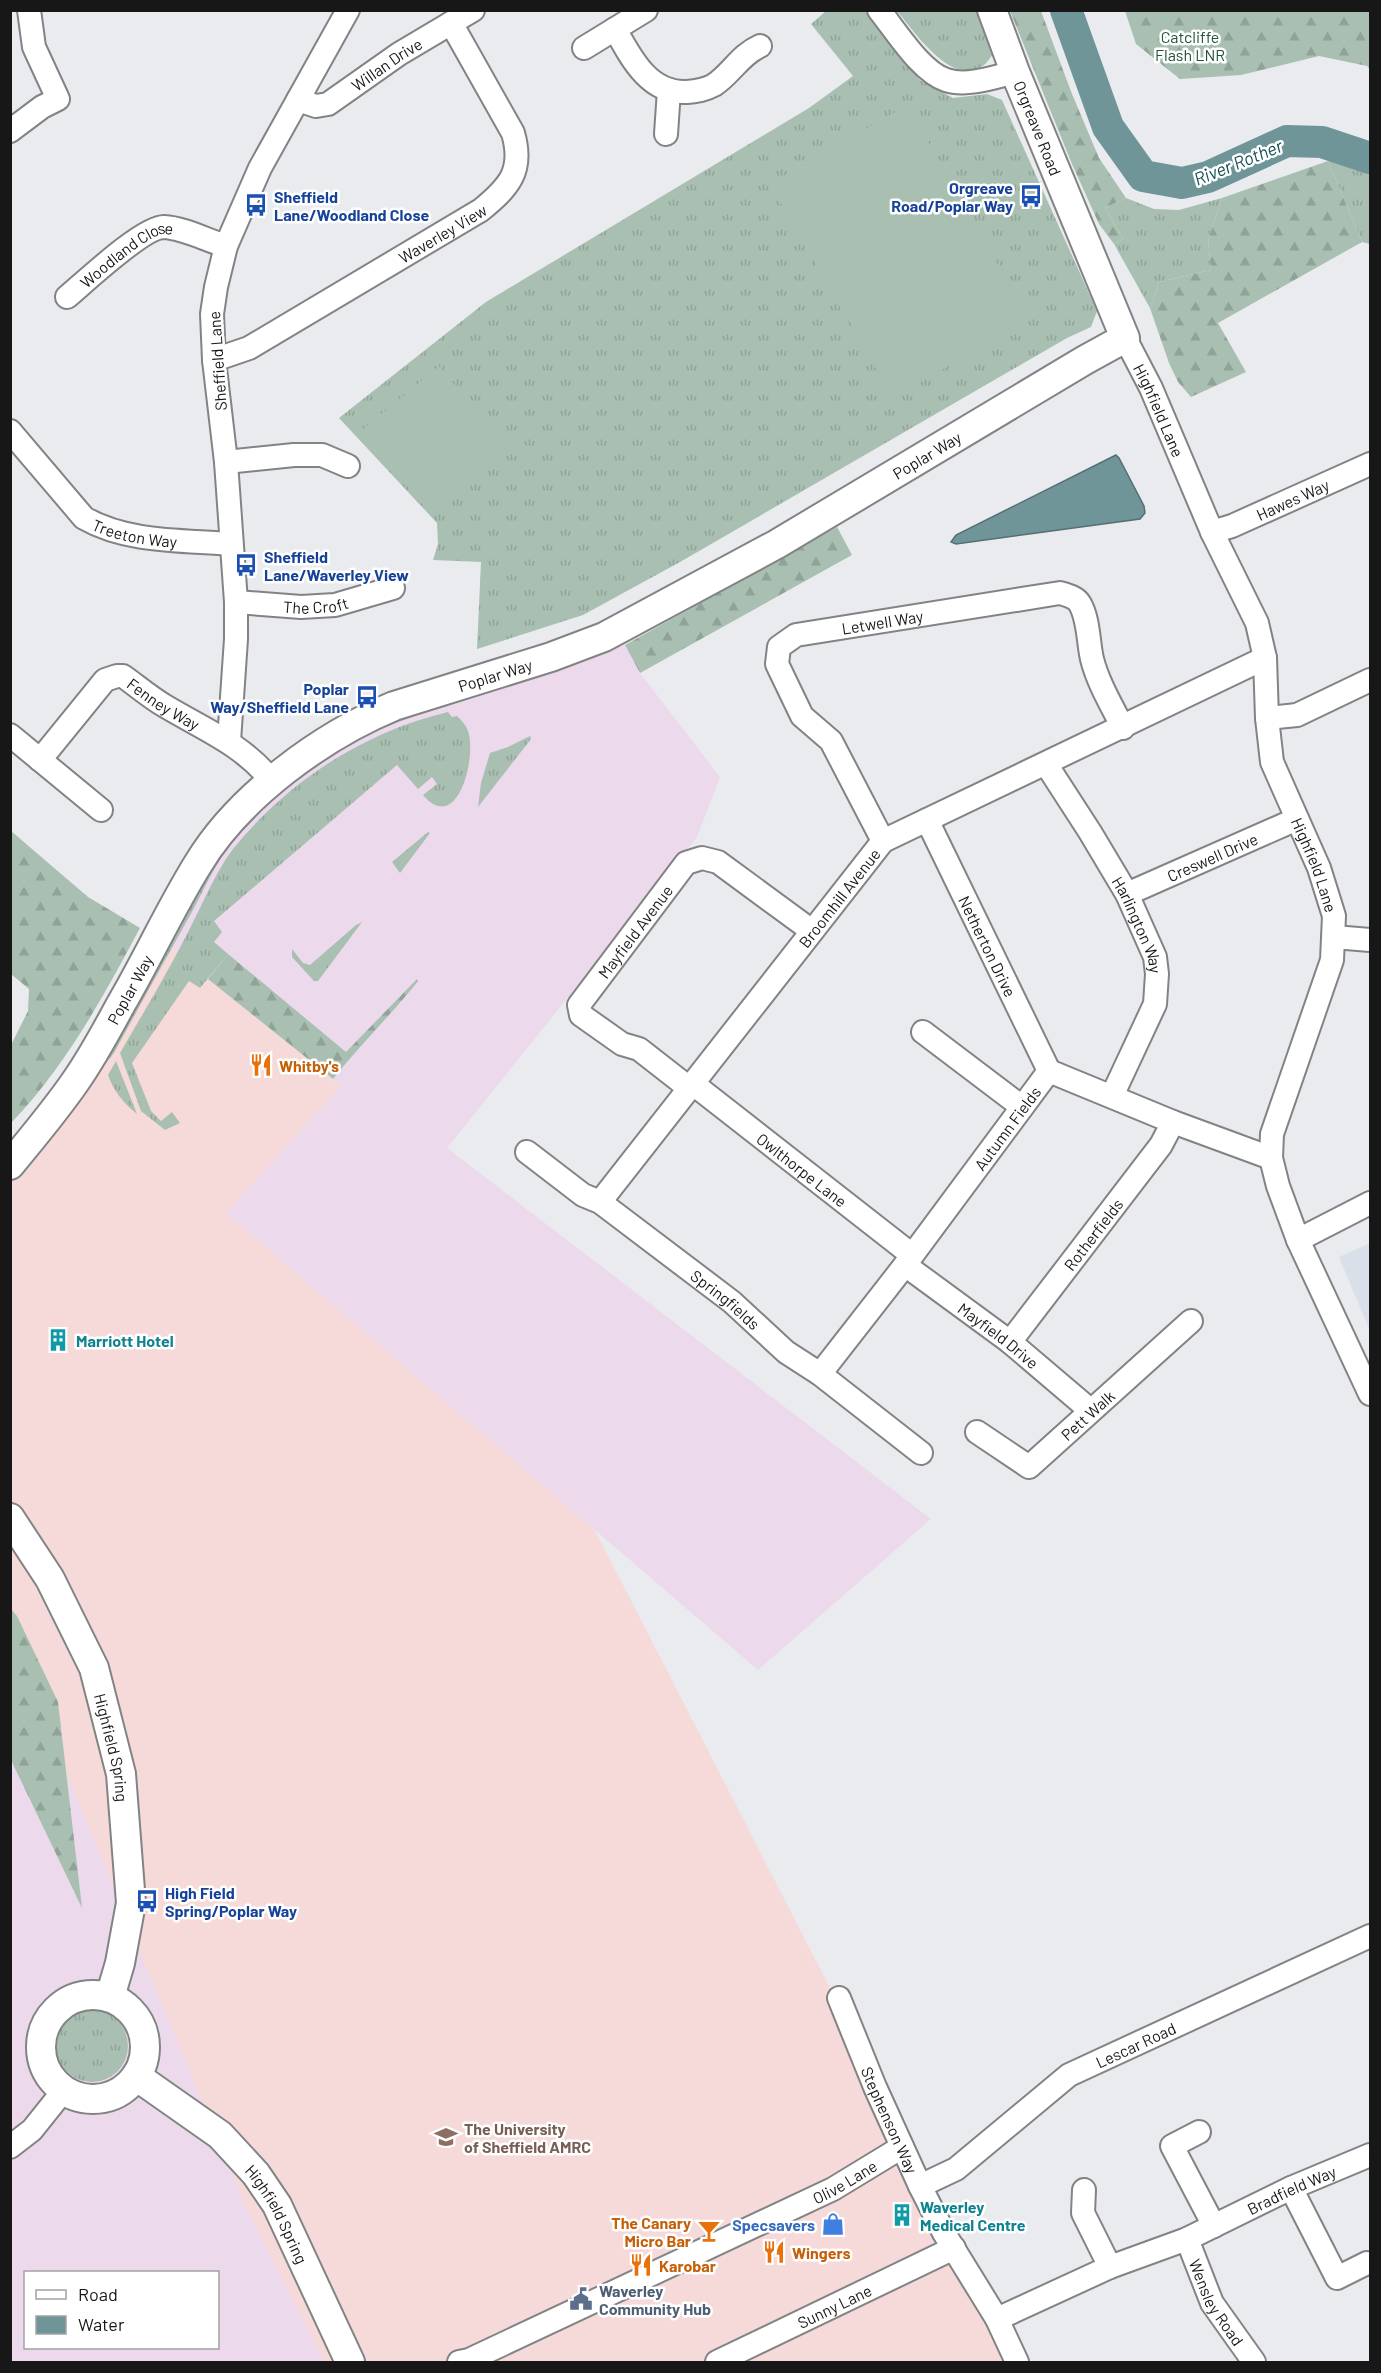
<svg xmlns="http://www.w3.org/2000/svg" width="1381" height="2373" viewBox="0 0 1381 2373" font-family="Barlow,sans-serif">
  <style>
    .commercial { fill: #f5dad9; fill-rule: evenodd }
    .industrial { fill: #ecdaec; fill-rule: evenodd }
    .built { fill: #d9e0e9 }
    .grass { fill: url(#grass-tufts) }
    .forest { fill: url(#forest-firs) }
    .pitch { fill: #a8bfb1 }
    .water { fill: #6f9599; stroke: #556f72; stroke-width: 1.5 }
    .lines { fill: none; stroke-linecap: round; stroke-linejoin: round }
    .river { stroke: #6f9599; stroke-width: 32 }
    .minor-casing { stroke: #818385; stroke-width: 26 }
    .major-casing { stroke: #818385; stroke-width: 32 }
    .minor { stroke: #fff; stroke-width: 22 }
    .major { stroke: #fff; stroke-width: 28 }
    .labels { text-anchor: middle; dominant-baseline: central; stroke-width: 5; stroke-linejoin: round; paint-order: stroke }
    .park-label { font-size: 16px; fill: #1e5338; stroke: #fff }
    .street-label { font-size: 16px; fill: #171718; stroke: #fff }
    .transit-label { font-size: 16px; font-weight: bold; fill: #164399; stroke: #fff; text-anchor: start }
    .food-label { font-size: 16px; font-weight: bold; fill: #c56008; stroke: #fff; text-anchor: start }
    .culture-label { font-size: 16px; font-weight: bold; fill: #0d838f; stroke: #fff; text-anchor: start }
    .education-label { font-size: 16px; font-weight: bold; fill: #785e54; stroke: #fff; text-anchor: start }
    .shop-label { font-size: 16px; font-weight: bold; fill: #366cbe; stroke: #fff; text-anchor: end }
    .service-label { font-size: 16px; font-weight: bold; fill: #4e5e75; stroke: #fff; text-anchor: start }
    .water-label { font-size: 18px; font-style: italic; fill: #154e52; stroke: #fff }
  </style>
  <defs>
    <pattern id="grass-tufts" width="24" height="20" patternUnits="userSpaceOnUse" patternTransform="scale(1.5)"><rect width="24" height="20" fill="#a8bfb1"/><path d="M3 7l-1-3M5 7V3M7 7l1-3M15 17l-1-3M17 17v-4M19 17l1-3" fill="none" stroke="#90a398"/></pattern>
    <pattern id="forest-firs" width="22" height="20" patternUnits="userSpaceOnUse" patternTransform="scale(1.5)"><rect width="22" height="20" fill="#a8bfb1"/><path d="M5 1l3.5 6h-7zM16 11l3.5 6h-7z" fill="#90a398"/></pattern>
  </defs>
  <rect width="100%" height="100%" fill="#e9ebee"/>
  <path class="commercial" d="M167,943L208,979L341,1086L585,1511L1022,2362H11L10,1139L23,1126L62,1075L80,1090ZM26,2272H218V2348H26Z"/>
  <g class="industrial">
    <polygon points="625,645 640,673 720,777 697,837 447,1148 931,1519 758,1670 226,1213 341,1086 208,979 167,943 241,825 337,746 440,704"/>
    <path d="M10,1709L67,1774L245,2206L324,2362H11ZM26,2272H218V2348H26Z"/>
  </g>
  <polygon class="built" points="1370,1243 1370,1331 1339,1257"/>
  <g class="grass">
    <polygon points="826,11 867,11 896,43 920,80 953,98 987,94 1002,100 1097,311 1091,327 1067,338 680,562 583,615 477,649 481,562 433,560 438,544 437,523 339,418 486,302 809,108 853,76 811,24"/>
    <path d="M897,11H979L992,42L993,54C990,58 987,63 984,65C952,89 914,31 897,11Z"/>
    <polygon points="1348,156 1370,173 1370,244 1362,242 1328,161"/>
    <polygon points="1126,198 1154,209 1179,210 1222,198 1208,240 1211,270 1159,282 1150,308 1114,244 1123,239 1105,208"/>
    <path d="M444,704L448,706C364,727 288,776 232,842C216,862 205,888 193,910C167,957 140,1005 114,1053L106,1063L105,1060L167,943L227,842L301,771L366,729Z"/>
    <path d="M448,712L452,717L457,716C462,721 466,725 468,731C477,756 458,836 423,795L437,784L432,777L418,789L397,765L214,921L222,932L214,942L228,954L200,988L189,981L132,1063L151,1111L161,1121L172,1112L180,1123L165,1130L141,1111L120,1053C142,1015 165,977 185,938C200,910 214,874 233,849C288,781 364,732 448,712Z"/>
    <polygon points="530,736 531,739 478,807 481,783 490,753 508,747"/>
    <polygon points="428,832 430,833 400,873 392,862"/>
    <polygon points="362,922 318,981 314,981 292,957 292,949 303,963 310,965 356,925"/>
    <path d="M116,1061L137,1114C124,1104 113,1090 108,1075Z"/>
    <circle cx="92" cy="2046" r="36"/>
  </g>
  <g class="forest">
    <polygon points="1010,11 1041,11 1072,94 1099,158 1126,198 1105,208 1123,239 1114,244 1099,224 1072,164"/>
    <polygon points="1125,11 1370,11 1370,69 1367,66 1319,56 1241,75 1180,79 1136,44"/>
    <polygon points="1328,161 1362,242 1218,323 1246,372 1191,397 1178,382 1169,363 1150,308 1159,282 1211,270 1208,240 1222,198"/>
    <polygon points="837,527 852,555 640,673 625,645"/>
    <path d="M11,831L88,897L140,928C103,997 66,1066 11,1123V1045L28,1011L29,989L11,974Z"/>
    <path d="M228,954L346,1052L417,979L418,981C391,1015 360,1045 333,1079L208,979Z"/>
    <polygon points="11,1609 17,1616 58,1702 82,1908 11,1760"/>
  </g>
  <g class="pitch">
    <polygon points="907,105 1029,319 893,398 770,184"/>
    <polygon points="439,366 505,446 428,511 361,431"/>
  </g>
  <polygon class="water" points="1116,455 1119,458 1144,506 1145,513 1140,519 956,544 951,542 956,535"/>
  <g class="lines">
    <polyline class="river" points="1066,10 1108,127 1143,176 1182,183 1208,177 1287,141 1322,142 1370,158"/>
    <g class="minor-casing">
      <g id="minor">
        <path d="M879,10C896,31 921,72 946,80C967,87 995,77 1015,72"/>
        <path d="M615,29C631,58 649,94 687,92C697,91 705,90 714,85C731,74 740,55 760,46"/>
        <polyline points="584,48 646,10"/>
        <path id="s1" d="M298,100L316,106L328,104L399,54L473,10"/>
        <polyline points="10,131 42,107 58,99 34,47 29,10"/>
        <polyline points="666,134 669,90"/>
        <path id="s2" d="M67,297C85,282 143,227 164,227C184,228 206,240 226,246"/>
        <path id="s3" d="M1125,338L1151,388L1212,532L1257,623L1265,658L1267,718L1272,762L1319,868L1334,916L1332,960L1272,1134L1271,1158L1278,1186L1298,1240L1370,1394"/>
        <path id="s4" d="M214,360L249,348L481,210C509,187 524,171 513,133L451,23"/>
        <path id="s5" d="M10,431L84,518C128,543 182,540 231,544"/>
        <polyline points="226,462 294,455 322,455 348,466"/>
        <path id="s6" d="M1212,532L1232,526L1370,464"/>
        <path id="s7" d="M236,602L301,607L335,605L393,588"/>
        <polyline points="1267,718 1297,715 1370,680"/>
        <polyline points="10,735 101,810"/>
        <polyline points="229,741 236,639 236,602 226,462 214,360 212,314 216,287 226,246 260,168 348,10"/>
        <path id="s8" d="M40,760L105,680L117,676H123C137,686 151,698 165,706C205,730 242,744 272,781"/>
        <path id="s9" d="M1046,764L1090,832L1127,894L1155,957L1157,974L1155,1004L1112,1096"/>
        <path id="s10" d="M927,820L1049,1071"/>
        <path id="s11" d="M883,841L831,741L802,716L777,664L779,647L796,635L1060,593C1067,595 1076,597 1080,604C1089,620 1088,642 1092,659C1098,683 1112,706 1123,728"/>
        <path id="s12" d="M1127,894L1297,819"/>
        <polyline points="1334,937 1370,940"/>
        <polyline points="923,1032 1022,1107"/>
        <path id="s13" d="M692,1083L912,1255"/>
        <path id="s14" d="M689,1088L639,1049L622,1044L581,1015L579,1005L686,863L702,858L718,862L812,931"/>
        <path id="s15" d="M527,1152L583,1195L600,1202L732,1302L786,1352L820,1374L921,1453"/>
        <path id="s16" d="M600,1202L883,841L1265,658"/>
        <polyline points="1298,1240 1370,1203"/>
        <path id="s17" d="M905,1265L1010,1342L1090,1410"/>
        <path id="s18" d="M1010,1342L1161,1145L1173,1122"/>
        <path id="s19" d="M820,1374L905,1265L1049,1071L1173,1122L1271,1158"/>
        <path id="s20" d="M977,1432L1029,1467L1191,1321"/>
        <path id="s21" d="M839,1998L875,2087L920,2186L944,2233L997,2319L1017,2362"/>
        <polyline points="1199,2132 1172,2146 1214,2226"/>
        <polyline points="10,2147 32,2130 64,2090"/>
        <path id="s22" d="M920,2186L956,2169L1069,2075L1370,1936"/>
        <polyline points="1291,2188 1337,2278 1367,2263"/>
        <polyline points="1084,2190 1083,2213 1110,2267"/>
        <path id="s23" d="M1187,2239L1212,2303L1254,2362"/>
        <path id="s24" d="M997,2319L1110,2267L1187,2239L1291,2188L1370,2155"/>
        <path id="s25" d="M459,2362L469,2360L833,2189L902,2147"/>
        <path id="s26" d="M717,2362L954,2248"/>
      </g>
    </g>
    <g class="major-casing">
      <g id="major">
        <path id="s27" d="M10,1165C32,1138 55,1111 75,1082C92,1058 107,1030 121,1004C148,958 170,909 198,864C239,796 322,736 394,706L551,657L604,637L777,544L1085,360L1125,338L1015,72L992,10"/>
        <path id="s28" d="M10,1518L50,1579L94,1668L121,1774L131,1903L120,1963L110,1997"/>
        <circle cx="93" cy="2047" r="52"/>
        <path id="s29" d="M136,2076L220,2135L256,2174L277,2205L350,2362"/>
      </g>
    </g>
    <use href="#minor" class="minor"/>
    <use href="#major" class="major"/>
  </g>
  <defs>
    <g id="bus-bare" transform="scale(1.8)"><path d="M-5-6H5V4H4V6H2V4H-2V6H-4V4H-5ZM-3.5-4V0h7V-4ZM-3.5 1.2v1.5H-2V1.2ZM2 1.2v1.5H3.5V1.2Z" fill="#1a4fb4" stroke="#fff" stroke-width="2.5" paint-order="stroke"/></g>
    <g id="restaurant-bare" transform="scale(1.8)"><path d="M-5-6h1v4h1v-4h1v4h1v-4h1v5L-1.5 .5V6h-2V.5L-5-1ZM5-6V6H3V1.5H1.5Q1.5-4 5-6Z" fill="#e8710a" stroke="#fff" stroke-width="2.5" paint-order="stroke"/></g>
    <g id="building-bare" transform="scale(1.8)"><path d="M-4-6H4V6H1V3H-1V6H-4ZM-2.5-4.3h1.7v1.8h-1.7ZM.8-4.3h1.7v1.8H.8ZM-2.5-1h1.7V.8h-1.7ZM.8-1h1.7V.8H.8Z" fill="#0f9aa8" stroke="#fff" stroke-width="2.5" paint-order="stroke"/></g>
    <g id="university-bare" transform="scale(1.8)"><path d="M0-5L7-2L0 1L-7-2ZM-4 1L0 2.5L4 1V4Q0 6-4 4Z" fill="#8d6e63" stroke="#fff" stroke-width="2.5" paint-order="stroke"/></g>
    <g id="shop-bare" transform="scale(1.8)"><path d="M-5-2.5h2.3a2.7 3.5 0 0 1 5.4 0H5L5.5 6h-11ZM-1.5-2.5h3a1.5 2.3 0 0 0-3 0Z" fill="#3f7fe0" stroke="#fff" stroke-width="2.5" paint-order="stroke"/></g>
    <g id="bar-bare" transform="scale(1.8)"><path d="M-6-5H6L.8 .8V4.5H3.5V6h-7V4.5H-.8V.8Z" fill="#e8710a" stroke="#fff" stroke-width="2.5" paint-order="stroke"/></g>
    <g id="civic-bare" transform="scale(1.8)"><path d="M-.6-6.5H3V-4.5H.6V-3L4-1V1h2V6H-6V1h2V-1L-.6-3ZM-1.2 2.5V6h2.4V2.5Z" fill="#5c6f8a" stroke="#fff" stroke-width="2.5" paint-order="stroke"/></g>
  </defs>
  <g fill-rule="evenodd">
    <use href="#bus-bare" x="1031" y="196"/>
    <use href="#bus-bare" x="256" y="205"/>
    <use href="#bus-bare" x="246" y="565"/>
    <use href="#bus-bare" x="367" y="697"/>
    <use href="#restaurant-bare" x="261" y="1065"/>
    <use href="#building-bare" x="58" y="1340"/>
    <use href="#bus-bare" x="147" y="1901"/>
    <use href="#university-bare" x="446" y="2137"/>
    <use href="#building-bare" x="902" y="2215"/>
    <use href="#shop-bare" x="833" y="2224"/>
    <use href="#bar-bare" x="709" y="2231"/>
    <use href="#restaurant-bare" x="774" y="2252"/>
    <use href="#restaurant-bare" x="641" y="2265"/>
    <use href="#civic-bare" x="581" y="2299"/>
  </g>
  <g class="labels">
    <g class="park-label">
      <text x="1190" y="36">Catcliffe<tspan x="1190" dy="18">Flash LNR</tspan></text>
    </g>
    <g class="street-label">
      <text stroke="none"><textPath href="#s1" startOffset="102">Willan Drive</textPath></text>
      <text transform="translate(1038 128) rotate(68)">Orgreave Road</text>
      <text stroke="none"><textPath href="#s4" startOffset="262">Waverley View</textPath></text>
      <text stroke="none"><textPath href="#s2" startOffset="75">Woodland Close</textPath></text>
      <text transform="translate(217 361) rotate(-94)">Sheffield Lane</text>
      <text stroke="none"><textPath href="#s3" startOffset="80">Highfield Lane</textPath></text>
      <text stroke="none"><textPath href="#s27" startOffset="1203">Poplar Way</textPath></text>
      <text stroke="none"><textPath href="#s6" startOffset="87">Hawes Way</textPath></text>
      <text stroke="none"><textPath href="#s5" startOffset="168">Treeton Way</textPath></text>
      <text stroke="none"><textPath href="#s7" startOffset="80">The Croft</textPath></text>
      <text stroke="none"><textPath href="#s11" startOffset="334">Letwell Way</textPath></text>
      <text stroke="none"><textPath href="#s27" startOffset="717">Poplar Way</textPath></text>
      <text stroke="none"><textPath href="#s8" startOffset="171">Fenney Way</textPath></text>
      <text stroke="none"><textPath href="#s12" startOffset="93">Creswell Drive</textPath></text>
      <text stroke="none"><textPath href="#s3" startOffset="566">Highfield Lane</textPath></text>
      <text stroke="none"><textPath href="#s16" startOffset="387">Broomhill Avenue</textPath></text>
      <text stroke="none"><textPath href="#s9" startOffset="186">Harlington Way</textPath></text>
      <text stroke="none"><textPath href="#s14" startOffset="234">Mayfield Avenue</textPath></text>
      <text stroke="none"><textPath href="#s10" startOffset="140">Netherton Drive</textPath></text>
      <text stroke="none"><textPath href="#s27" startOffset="213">Poplar Way</textPath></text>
      <text stroke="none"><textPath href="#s19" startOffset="309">Autumn Fields</textPath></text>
      <text stroke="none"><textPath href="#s13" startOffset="140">Owlthorpe Lane</textPath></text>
      <text stroke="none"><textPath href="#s18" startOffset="136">Rotherfields</textPath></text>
      <text stroke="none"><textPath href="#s15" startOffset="248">Springfields</textPath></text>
      <text stroke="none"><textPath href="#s17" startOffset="117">Mayfield Drive</textPath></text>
      <text stroke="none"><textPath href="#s20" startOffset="141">Pett Walk</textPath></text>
      <text stroke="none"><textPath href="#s28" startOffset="254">Highfield Spring</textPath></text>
      <text stroke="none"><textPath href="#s22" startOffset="260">Lescar Road</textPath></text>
      <text stroke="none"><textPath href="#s21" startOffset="132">Stephenson Way</textPath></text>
      <text stroke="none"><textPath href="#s25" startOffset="426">Olive Lane</textPath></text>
      <text stroke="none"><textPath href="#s24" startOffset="322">Bradfield Way</textPath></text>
      <text stroke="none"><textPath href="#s29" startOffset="201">Highfield Spring</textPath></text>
      <text stroke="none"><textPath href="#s23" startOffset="70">Wensley Road</textPath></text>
      <text stroke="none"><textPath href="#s26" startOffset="130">Sunny Lane</textPath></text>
    </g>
    <g class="transit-label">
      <text x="1013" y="187" text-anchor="end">Orgreave<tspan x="1013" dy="18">Road/Poplar Way</tspan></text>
      <text x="274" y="196">Sheffield<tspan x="274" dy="18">Lane/Woodland Close</tspan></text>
      <text x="264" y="556">Sheffield<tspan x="264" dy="18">Lane/Waverley View</tspan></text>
      <text x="349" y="688" text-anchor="end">Poplar<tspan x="349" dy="18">Way/Sheffield Lane</tspan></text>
      <text x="165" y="1892">High Field<tspan x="165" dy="18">Spring/Poplar Way</tspan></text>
    </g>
    <g class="food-label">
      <text x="279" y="1065">Whitby's</text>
      <text x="691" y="2222" text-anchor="end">The Canary<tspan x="691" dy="18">Micro Bar</tspan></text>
      <text x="792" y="2252">Wingers</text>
      <text x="659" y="2265">Karobar</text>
    </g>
    <g class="culture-label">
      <text x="76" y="1340">Marriott Hotel</text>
      <text x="920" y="2206">Waverley<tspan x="920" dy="18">Medical Centre</tspan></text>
    </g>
    <g class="education-label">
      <text x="464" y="2128">The University<tspan x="464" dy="18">of Sheffield AMRC</tspan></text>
    </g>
    <g class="shop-label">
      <text x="815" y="2224">Specsavers</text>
    </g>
    <g class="service-label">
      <text x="599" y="2290">Waverley<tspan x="599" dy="18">Community Hub</tspan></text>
    </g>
    <g class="water-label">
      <text transform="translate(1238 162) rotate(-22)">River Rother</text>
    </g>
  </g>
  <rect width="1381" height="2373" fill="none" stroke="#171718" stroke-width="24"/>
  <rect x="24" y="2271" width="195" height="78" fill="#ffffff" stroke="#a2a2a3" stroke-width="1.5"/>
  <rect x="36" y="2290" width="30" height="9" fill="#ffffff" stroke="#a2a2a3" stroke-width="1.5"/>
  <text x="78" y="2301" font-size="18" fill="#171718">Road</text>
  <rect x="36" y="2316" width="30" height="18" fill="#6f9599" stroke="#a2a2a3" stroke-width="1.5"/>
  <text x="78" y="2331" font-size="18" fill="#171718">Water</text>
</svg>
